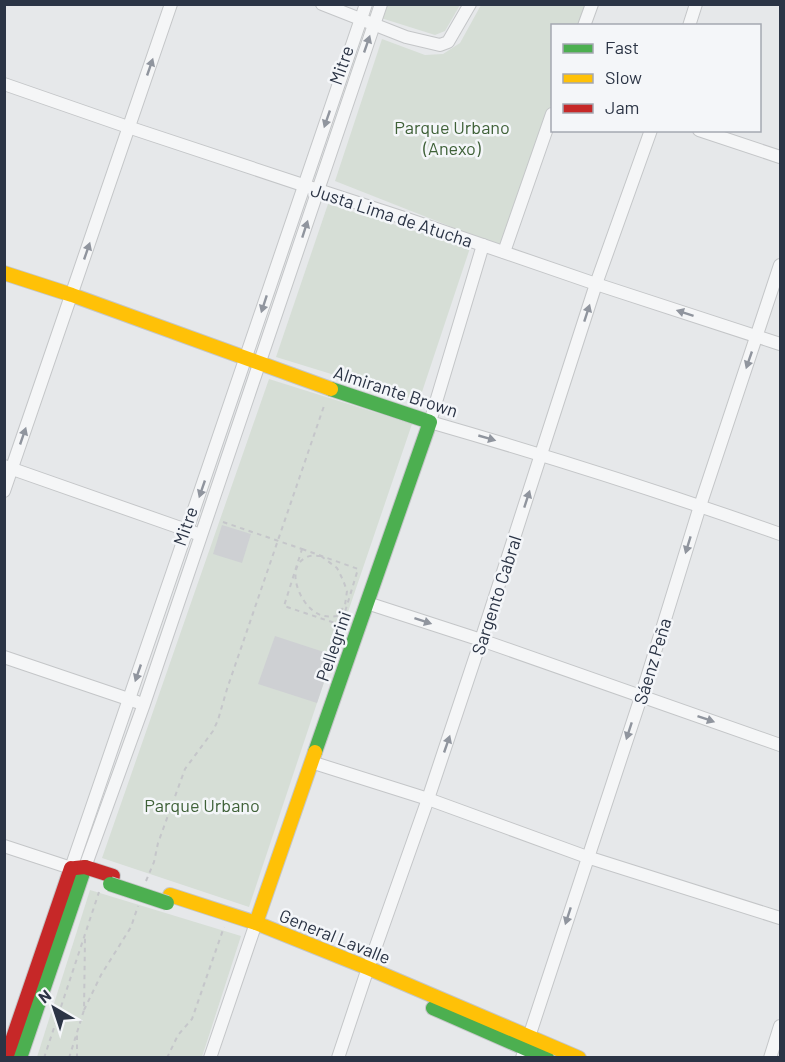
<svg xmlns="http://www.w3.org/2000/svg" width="785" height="1062" viewBox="0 0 785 1062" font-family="Barlow,sans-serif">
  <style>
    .green { fill: #d6ded6 }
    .building { fill: #ced0d3 }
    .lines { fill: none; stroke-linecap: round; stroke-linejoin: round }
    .street-casing { stroke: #c4c6c8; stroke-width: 14 }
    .fast-casing { stroke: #c4c6c8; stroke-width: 16 }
    .slow-casing { stroke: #c4c6c8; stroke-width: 16 }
    .jam-casing { stroke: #c4c6c8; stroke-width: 16 }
    .path { stroke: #c5c6ca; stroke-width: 2; stroke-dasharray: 4.5 4.5; stroke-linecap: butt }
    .street { stroke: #f5f6f7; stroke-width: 12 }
    .fast { stroke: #4caf50; stroke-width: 14 }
    .slow { stroke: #ffc107; stroke-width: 14 }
    .jam { stroke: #c62828; stroke-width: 14 }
    .fast-bridge-casing { stroke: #c4c6c8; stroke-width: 16; stroke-linecap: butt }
    .fast-bridge { stroke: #4caf50; stroke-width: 14 }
    .oneway { fill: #90959e }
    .labels { text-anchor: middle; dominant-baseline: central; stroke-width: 5; stroke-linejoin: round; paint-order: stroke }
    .street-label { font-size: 18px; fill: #2b3445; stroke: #f4f6f9 }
    .park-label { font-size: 18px; fill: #3f6138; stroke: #f4f6f9 }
  </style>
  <rect width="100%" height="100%" fill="#e6e8ea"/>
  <g class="green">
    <polygon points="386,5 460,5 445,31 435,35 381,18"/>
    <polygon points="481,5 587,5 579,25 552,26 552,102 505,248 335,181 382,39 425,55 443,54 460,43"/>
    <polygon points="328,204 470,248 419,401 276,357"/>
    <polygon points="269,379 412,424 317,703 249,907 102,858"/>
    <polygon points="90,890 241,936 202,1057 37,1057"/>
  </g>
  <g class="building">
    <polygon points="222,525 251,534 242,563 213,554"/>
    <polygon points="275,636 333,655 317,703 258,684"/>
  </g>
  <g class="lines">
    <g class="street-casing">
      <g id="street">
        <polyline points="322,4 406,37 440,45 448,42 470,4"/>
        <polyline points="584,26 592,4"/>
        <polyline points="689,26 696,4"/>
        <polyline points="4,84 128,127 318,190 410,220 596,284 780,344"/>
        <polyline points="699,130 780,157"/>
        <path d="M483,245L430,422C548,456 665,493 780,534"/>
        <polyline points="504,252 552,114"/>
        <polyline points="4,466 195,533"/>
        <polyline points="4,491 171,4"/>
        <polyline points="367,603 481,640 780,745"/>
        <polyline points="4,657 137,702"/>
        <polyline points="311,762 428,799 587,857 780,918"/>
        <polyline points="4,846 71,868 187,530 366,4"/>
        <polyline points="85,867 144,704 381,4"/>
        <polyline points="210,1058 256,923"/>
        <polyline points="338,1058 365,977 428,799 481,640 596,284 651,130"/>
        <polyline points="522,1058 641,697 700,506 780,265"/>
        <polyline points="770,1058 780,1026"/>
      </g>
    </g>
    <g class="fast-casing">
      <g id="fast">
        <polyline points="315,752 430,422 331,389"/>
        <polyline points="433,1008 547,1058"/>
        <polyline points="20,1058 85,867"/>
      </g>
    </g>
    <g class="slow-casing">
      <g id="slow">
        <polyline points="4,273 72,295 331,389"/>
        <polyline points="170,895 256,923 368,968 579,1058"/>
        <polyline points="256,923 315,752"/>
      </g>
    </g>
    <g class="jam-casing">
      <g id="jam">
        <polyline points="75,868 85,867 113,876"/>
        <polyline points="6,1058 71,868"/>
      </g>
    </g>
    <g class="path">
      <polyline points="223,522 302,549"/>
      <polygon points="302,549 358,569 341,625 284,606"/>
      <path d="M321,556L337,568L343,580L347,591L345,605L337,616C329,617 322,617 315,612C300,603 284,567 307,557C311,555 317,556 321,556Z"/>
      <polyline points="146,881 154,862 158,843 185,769 213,731 218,720 227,689 325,403"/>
      <polyline points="84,1010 101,975 131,927 138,906"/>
      <polyline points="44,1058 99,892"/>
      <polyline points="69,1058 84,1010 85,937"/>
      <polyline points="77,1058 77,1033"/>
      <polyline points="167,1058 178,1035 192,1019 224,927"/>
    </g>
    <use href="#street" class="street"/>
    <use href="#fast" class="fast"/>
    <use href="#slow" class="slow"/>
    <use href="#jam" class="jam"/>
    <g class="fast-bridge-casing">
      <polyline id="fast-bridge" points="110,884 167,903"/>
    </g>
    <use href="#fast-bridge" class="fast-bridge"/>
  </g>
  <defs><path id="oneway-solid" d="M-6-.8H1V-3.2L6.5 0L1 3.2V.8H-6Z" transform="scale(1.5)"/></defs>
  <g class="oneway">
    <use href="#oneway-solid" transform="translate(367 44) rotate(-71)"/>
    <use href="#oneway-solid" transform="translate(150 67) rotate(-71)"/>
    <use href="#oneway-solid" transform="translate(327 119) rotate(109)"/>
    <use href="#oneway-solid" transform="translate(305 229) rotate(-72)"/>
    <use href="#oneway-solid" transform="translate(87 251) rotate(-71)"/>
    <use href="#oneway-solid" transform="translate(264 304) rotate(108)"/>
    <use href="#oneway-solid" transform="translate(587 313) rotate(-72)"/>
    <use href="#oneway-solid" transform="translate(685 313) rotate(-162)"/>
    <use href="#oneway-solid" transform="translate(749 360) rotate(109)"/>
    <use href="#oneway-solid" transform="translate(23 436) rotate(-71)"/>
    <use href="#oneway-solid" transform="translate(487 438) rotate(16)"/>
    <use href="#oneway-solid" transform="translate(202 489) rotate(109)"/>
    <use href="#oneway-solid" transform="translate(527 499) rotate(-72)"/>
    <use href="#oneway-solid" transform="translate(688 545) rotate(107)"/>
    <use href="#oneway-solid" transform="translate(423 621) rotate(18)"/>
    <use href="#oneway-solid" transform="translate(138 673) rotate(109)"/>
    <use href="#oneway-solid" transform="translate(706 719) rotate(19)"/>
    <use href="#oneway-solid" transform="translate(629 731) rotate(108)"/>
    <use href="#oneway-solid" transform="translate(447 744) rotate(-71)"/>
    <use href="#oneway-solid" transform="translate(568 916) rotate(108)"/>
  </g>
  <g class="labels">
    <g class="street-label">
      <text transform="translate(341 65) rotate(-71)">Mitre</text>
      <text transform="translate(392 215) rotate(18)">Justa Lima de Atucha</text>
      <text transform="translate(396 391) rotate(18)">Almirante Brown</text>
      <text transform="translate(185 526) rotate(-71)">Mitre</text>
      <text transform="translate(496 595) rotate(-72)">Sargento Cabral</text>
      <text transform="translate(333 646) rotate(-71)">Pellegrini</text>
      <text transform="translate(652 661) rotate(-73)">Sáenz Peña</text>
      <text transform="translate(335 936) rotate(22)">General Lavalle</text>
    </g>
    <g class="park-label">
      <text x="452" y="127">Parque Urbano<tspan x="452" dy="21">(Anexo)</tspan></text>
      <text x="202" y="805">Parque Urbano</text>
    </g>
  </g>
  <rect width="785" height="1062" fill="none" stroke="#2b3445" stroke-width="12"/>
  <rect x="551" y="24" width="210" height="108" fill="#f4f6f9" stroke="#a4a8b1" stroke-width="1.5"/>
  <rect x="563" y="44" width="30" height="9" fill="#4caf50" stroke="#a4a8b1" stroke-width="1.5"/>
  <text x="605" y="54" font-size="18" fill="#2b3445">Fast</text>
  <rect x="563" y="74" width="30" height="9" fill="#ffc107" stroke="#a4a8b1" stroke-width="1.5"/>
  <text x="605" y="84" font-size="18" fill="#2b3445">Slow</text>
  <rect x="563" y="104" width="30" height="9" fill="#c62828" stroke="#a4a8b1" stroke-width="1.5"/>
  <text x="605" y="114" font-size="18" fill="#2b3445">Jam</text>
  <g transform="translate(54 1008) rotate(321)" stroke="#f4f6f9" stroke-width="4.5" paint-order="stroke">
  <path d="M0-4.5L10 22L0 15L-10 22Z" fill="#2b3445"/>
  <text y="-9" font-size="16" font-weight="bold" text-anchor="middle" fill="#2b3445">N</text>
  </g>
</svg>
